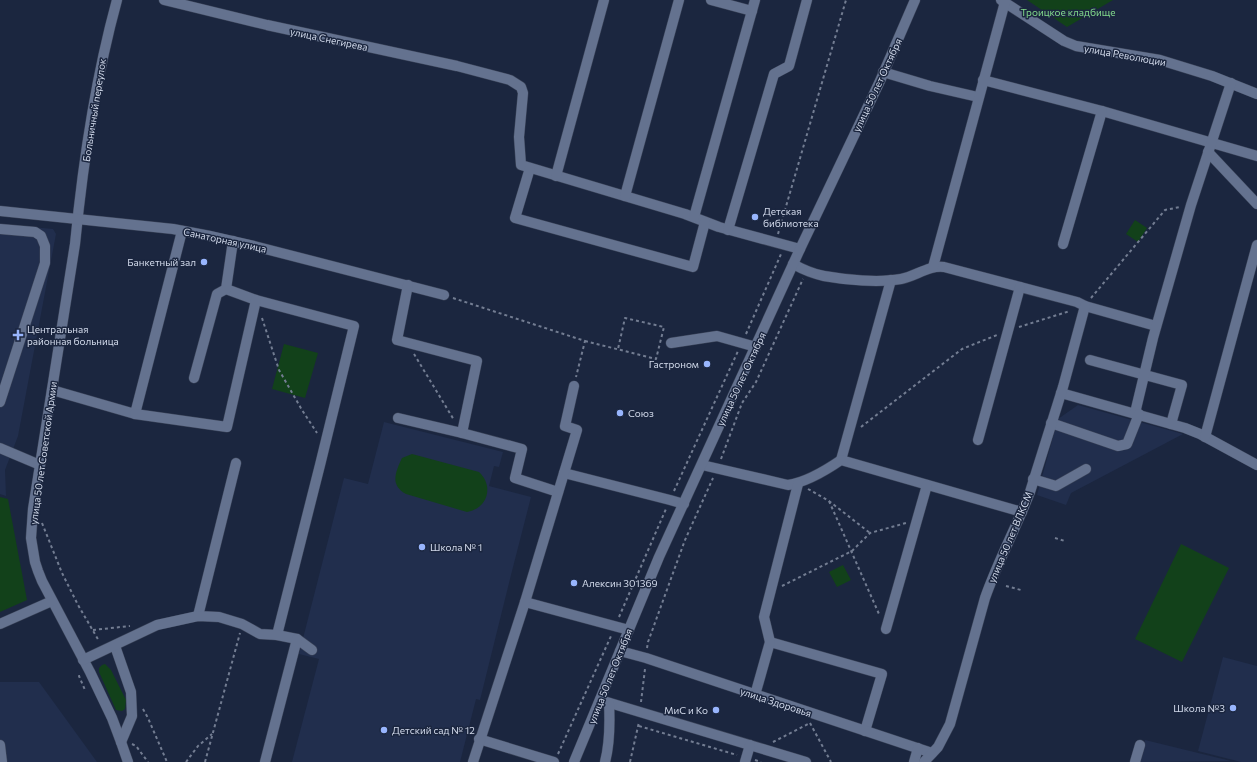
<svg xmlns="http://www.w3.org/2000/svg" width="1257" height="762" viewBox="0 0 1257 762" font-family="Commissioner,sans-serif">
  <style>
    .built { fill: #212e4d }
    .green { fill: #12411a }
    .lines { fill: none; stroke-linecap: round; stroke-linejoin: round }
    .minor-casing { stroke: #3a4358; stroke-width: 11 }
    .path { stroke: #737d92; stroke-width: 2; stroke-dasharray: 3 3; stroke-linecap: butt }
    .minor { stroke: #64728f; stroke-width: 10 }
    .poi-dot { fill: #98b5fd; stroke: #1b263f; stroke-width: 1.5 }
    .labels { text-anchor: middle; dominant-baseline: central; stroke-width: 3; stroke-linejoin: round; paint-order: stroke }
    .park-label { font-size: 10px; fill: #81d88b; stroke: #1b263f }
    .street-label { font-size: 10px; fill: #d1d9ea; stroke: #1b263f }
    .poi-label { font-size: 10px; fill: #d1d9ea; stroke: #1b263f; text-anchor: start }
  </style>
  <rect width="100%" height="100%" fill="#1b263f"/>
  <g class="built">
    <polygon points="0,224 53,229 56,234 18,436 5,470 6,496 0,494"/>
    <polygon points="1078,405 1183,434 1071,493 1066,505 1037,495 1058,419"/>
    <polygon points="384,422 503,452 499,467 494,466 489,486 531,497 511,575 480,700 476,699 460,762 292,762 319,659 299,654 344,478 368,484"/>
    <polygon points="1223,657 1257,666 1257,762 1241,762 1198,751"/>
    <polygon points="0,682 39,682 97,762 0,762"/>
    <polygon points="1145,740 1231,761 1139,762"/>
  </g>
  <g class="green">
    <polygon points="1027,0 1113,0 1067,27"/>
    <polygon points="1135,220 1147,228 1138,242 1126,234"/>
    <polygon points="284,344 318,353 305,398 272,389"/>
    <path d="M412,454L479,472C494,486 488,508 467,512L406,494C390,485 395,473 402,458Z"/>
    <polygon points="0,497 8,499 27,600 0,612"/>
    <polygon points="1181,544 1229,568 1182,662 1135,639"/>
    <polygon points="843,565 851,580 837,587 829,572"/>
    <polygon points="105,664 111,670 126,700 125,709 122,711 116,710 99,672 99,668 102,665"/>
  </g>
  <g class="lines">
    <g class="minor-casing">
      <g id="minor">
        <path d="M117,0C95,80 83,162 75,244L33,509L31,538L35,562L38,571L42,581L90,672L112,718L121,742L128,762"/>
        <polyline points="164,0 267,25 457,66 510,80 521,87 523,93 519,137 521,165 685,214 719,227 800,249"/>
        <polyline points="711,0 752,11"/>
        <polyline points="1001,0 1064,41 1076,46 1160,60 1212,76 1257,94"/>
        <polyline points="883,72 930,86 978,97"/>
        <polyline points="983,80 1102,111 1257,156"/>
        <polyline points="1208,152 1257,204"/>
        <polyline points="530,168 515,218 693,267 705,222"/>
        <polyline points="556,176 604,0"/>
        <polyline points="625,196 679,0"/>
        <polyline points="0,211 173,229 210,236 254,246 444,295"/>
        <polyline points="694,217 755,0"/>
        <polyline points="0,229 35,232 41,236 45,246 45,263 0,402"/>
        <polyline points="728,230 774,74 789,66 807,0"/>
        <polyline points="1063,244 1102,111"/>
        <path d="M793,264C802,269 814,274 824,276C846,280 879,283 901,279C916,276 929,265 944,267L1077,302L1085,306L1156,326"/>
        <polyline points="933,267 1005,2"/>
        <polyline points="408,285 397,340 477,361 462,433 522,449 515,478 558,492"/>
        <polyline points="226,289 256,300 354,326 320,465 277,635"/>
        <polyline points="671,343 717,336 756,347"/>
        <polyline points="1090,360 1182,385 1171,424"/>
        <polyline points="194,378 217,294 226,289 233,241"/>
        <polyline points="52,390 135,414 182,231"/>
        <polyline points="1061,393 1185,428 1200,434 1257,465"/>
        <polyline points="1135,413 1153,338 1191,205 1231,83"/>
        <polyline points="135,414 227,427 256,300"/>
        <polyline points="398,418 462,433"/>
        <polyline points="1051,423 1118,446 1127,444 1139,414"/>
        <polyline points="1205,437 1257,245"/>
        <polyline points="978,440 1020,287"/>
        <polyline points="0,448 40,465"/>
        <polyline points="841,460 891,280"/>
        <path d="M702,465L788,485C807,482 825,471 841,460L1022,512"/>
        <polyline points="564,473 670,500 684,504"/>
        <polyline points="1033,479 1056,486 1086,469"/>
        <polyline points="525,602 629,630"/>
        <polyline points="198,616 236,463"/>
        <polyline points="0,624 52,601"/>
        <polyline points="886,629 927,485"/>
        <polyline points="770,642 882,674 865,731"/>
        <polyline points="115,646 131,692 132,716 121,742"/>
        <polyline points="620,651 646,658 932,753"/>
        <polyline points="83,660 157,625 198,616 219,617 242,624 260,634 277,635 297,639 312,650"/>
        <polyline points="755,695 770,642 764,617 798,484"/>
        <polyline points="600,700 806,762"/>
        <polyline points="479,739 554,762"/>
        <polyline points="0,745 2,762"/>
        <polyline points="265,762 297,639"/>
        <polyline points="473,762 525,602 577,430 565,426 574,386"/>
        <polyline points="574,762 659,557 800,249 880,81 915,0"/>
        <path d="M605,762C610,743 610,723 609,703"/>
        <polyline points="745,762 750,745"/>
        <polyline points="914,762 918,748"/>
        <path d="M924,762L938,747L950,724L985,598C998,561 1016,528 1030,492L1063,387L1085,306"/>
        <polyline points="1135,762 1140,745"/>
      </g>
    </g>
    <g class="path">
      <polyline points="778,234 846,0"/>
      <polyline points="453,298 585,341 576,377"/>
      <polyline points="1091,298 1165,210 1180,207"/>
      <polyline points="262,318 279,370 302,410 317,433"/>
      <polyline points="1019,327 1070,311"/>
      <polyline points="746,334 781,254"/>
      <polyline points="585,341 589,342 656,359 664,327 625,318 618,349"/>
      <polyline points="414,354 454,420"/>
      <polyline points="861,427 962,349 997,335"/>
      <polyline points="721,459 742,403 756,382 803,279"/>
      <polyline points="808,489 829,501 870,533"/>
      <polyline points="674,491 738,351"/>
      <polyline points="829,501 879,614"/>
      <polyline points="42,523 62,573 78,605 99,641"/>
      <polyline points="1055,538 1065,541"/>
      <polyline points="782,586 852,551 870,533 906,523"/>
      <polyline points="1006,586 1021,590"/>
      <polyline points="619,617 666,509"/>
      <polyline points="93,630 130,626"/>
      <polyline points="647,648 648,642 685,540 713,478"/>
      <polyline points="80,676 79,676 85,690"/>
      <polyline points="641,702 645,669"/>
      <polyline points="143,709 148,718 167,762"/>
      <polyline points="810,723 831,762"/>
      <polyline points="639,726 737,755"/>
      <polyline points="773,742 810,723"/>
      <polyline points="132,744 136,746 148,762"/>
      <polyline points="558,754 611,636"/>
      <polyline points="755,760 761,762"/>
      <polyline points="186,762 198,746 212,734"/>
      <polyline points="205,762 240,633"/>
      <polyline points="630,762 639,722"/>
    </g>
    <use href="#minor" class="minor"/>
  </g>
  <g class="poi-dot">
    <circle cx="755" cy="217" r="4"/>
    <circle cx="204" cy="262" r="4"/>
    <path d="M16 329h4v4h4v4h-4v4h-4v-4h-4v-4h4z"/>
    <circle cx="707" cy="364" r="4"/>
    <circle cx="620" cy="413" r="4"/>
    <circle cx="422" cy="547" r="4"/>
    <circle cx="574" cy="583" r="4"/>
    <circle cx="1233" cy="708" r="4"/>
    <circle cx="716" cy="710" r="4"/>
    <circle cx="384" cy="730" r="4"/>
  </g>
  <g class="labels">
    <g class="park-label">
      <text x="1068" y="12">Троицкое кладбище</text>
    </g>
    <g class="street-label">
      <text transform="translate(329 39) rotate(12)">улица Снегирева</text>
      <text transform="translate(1125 55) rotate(10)">улица Революции</text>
      <text transform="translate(877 85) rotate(-65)">улица 50 лет Октября</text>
      <text transform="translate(94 110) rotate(-81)">Больничный переулок</text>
      <text transform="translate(225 240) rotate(12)">Санаторная улица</text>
      <text transform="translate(741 379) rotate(-65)">улица 50 лет Октября</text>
      <text transform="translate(43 453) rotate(-82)">улица 50 лет Советской Армии</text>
      <text transform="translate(1010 537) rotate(-67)">улица 50 лет ВЛКСМ</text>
      <text transform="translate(610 676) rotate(-68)">улица 50 лет Октября</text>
      <text transform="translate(776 702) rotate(18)">улица Здоровья</text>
    </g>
    <g class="poi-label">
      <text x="763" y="211">Детская<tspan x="763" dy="12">библиотека</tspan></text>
      <text x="196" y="262" text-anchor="end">Банкетный зал</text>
      <text x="27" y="329">Центральная<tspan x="27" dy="12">районная больница</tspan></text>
      <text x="699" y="364" text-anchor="end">Гастроном</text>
      <text x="628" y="413">Союз</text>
      <text x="430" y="547">Школа № 1</text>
      <text x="582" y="583">Алексин 301369</text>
      <text x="1225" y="708" text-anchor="end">Школа №3</text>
      <text x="708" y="710" text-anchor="end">МиС и Ко</text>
      <text x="392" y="730">Детский сад № 12</text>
    </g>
  </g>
</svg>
